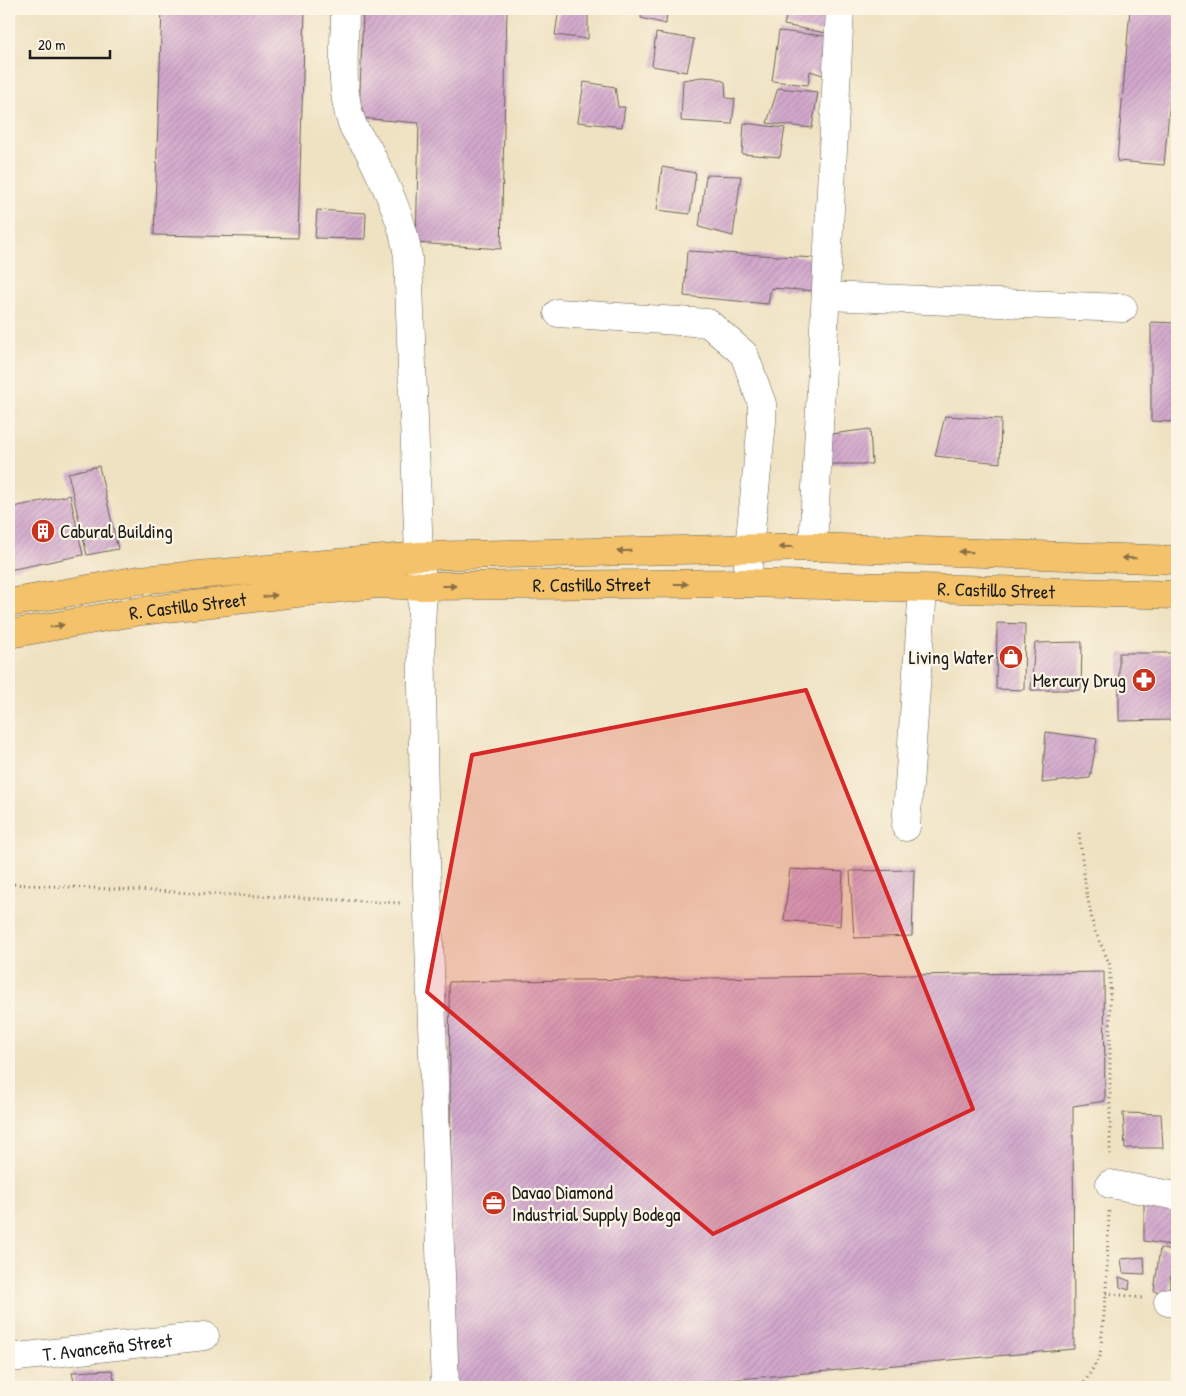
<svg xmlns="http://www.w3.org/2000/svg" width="1186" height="1396" viewBox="0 0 1186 1396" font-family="'Patrick Hand',sans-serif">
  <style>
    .building { fill: url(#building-hatch) }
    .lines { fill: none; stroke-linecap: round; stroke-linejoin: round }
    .minor-casing { stroke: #666156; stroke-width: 29 }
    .major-casing { stroke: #666156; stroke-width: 29 }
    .path { stroke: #666156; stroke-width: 3; stroke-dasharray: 1 4; stroke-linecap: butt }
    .minor { stroke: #fff; stroke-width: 28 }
    .major { stroke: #f3c26a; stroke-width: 28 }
    .oneway { fill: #886f43 }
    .marked { fill: #d62828; fill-opacity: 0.2; stroke: #d62828; stroke-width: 4; stroke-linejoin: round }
    .labels { text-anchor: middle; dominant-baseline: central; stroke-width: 4.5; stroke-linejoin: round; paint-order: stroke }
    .poi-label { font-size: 19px; fill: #1c1c1c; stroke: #fcf5e5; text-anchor: start }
    .street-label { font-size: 19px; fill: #1c1c1c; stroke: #fcf5e5 }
  </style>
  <defs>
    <pattern id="building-hatch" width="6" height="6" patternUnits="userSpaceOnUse" patternTransform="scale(1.25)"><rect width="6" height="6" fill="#d2a8cc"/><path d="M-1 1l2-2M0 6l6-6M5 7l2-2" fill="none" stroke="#b490af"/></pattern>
  </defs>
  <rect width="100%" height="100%" fill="#fcf5e5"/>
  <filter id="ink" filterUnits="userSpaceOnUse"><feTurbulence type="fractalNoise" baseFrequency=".02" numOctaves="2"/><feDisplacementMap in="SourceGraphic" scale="10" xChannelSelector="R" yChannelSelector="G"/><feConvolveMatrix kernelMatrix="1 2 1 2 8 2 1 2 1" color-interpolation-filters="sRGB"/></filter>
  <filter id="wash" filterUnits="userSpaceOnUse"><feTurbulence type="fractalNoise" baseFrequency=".0096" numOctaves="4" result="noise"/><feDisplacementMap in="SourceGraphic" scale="20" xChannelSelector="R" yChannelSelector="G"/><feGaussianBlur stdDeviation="1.12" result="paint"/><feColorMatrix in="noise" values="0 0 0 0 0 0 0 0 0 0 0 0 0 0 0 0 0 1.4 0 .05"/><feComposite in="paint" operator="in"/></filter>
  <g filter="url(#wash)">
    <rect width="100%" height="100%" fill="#efe2c2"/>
    <g id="blocks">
      <g class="building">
        <polygon points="162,9 305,9 298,238 154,235"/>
        <polygon points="363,9 507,9 501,249 416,243 419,123 359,118"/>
        <polygon points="559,9 588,9 588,39 555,35"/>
        <polygon points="642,9 667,9 666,24 641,18"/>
        <polygon points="788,9 831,9 826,33 784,25"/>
        <polygon points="1130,9 1177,9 1177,25 1164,165 1117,161"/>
        <polygon points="779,31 825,36 826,76 810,71 808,85 772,81"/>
        <polygon points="656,33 694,39 687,72 652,66"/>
        <polygon points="702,77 716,78 725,82 726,98 735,99 732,124 681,121 683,80"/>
        <polygon points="584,82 615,87 618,107 625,107 622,127 578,122"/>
        <polygon points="778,88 818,92 812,128 767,123"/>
        <polygon points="744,123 785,128 780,157 742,154"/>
        <polygon points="662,167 696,173 690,214 657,210"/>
        <polygon points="706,175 741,176 733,236 699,227"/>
        <polygon points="317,210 366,213 365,239 315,238"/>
        <polygon points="687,251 816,258 815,291 771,288 768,304 684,296"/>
        <polygon points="1151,322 1177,323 1177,422 1151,421"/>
        <polygon points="945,416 1001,419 1000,463 935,456"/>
        <polygon points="870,429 872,464 830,464 824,435"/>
        <polygon points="99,466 118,549 87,555 68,473"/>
        <polygon points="70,495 83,555 9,570 9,508"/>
        <polygon points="997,623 1025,624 1024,690 996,689"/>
        <polygon points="1082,642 1081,690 1031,690 1035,643"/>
        <polygon points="1119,653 1177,653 1177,720 1119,721"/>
        <polygon points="1046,732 1097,739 1090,778 1042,783"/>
        <polygon points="790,869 843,872 840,926 784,920"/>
        <polygon points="914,870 912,936 854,938 850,871"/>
        <polygon points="1104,972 1105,1101 1073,1106 1074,1349 650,1387 453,1387 449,982"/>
        <polygon points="1123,1113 1161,1114 1163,1148 1125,1148"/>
        <polygon points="1144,1200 1177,1207 1177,1246 1144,1241"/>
        <polygon points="1160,1248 1173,1252 1169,1293 1154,1291"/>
        <polygon points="1144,1257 1145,1274 1123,1273 1121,1259"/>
        <polygon points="1119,1277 1130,1281 1129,1290 1120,1287"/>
        <polygon points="112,1370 116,1387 75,1387 72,1372"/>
      </g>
    </g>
  </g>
  <g filter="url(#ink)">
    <use href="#blocks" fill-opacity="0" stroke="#666156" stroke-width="1"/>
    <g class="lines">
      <g class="minor-casing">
        <g id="minor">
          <path d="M345,9C345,43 339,91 352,123C355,133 363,141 368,149C385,184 403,218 408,257L419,556L423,586L421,628L424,801L445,1387"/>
          <polyline points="826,296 1123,308"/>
          <polyline points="558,313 708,323 744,354 762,404 762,422 749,548 747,583"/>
          <polyline points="813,547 840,9"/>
          <polyline points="906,827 923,589"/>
          <polyline points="1110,1184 1177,1196"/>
          <polyline points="1168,1302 1177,1303"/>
          <path id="s1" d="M9,1358L205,1336"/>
        </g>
      </g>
      <g class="major-casing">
        <g id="major">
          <polyline points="9,603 139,580 419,556 813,547 1177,560"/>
          <path id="s2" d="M9,634L141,611L376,584L423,586L747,583L1177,595"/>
        </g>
      </g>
      <g class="path">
        <polyline points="1079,833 1086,890 1094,929 1110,965 1110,1157"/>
        <polyline points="9,884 402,903"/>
        <polyline points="1106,1293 1142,1298"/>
        <polyline points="1082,1387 1100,1356 1106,1293 1109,1211"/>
      </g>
      <use href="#minor" class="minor"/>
      <use href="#major" class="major"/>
    </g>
    <defs><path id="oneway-solid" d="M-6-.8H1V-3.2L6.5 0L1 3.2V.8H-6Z" transform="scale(1.25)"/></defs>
    <g class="oneway">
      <use href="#oneway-solid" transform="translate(786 547) rotate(179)"/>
      <use href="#oneway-solid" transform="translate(624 551) rotate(179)"/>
      <use href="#oneway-solid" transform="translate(966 552) rotate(-178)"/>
      <use href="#oneway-solid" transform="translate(1129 558) rotate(-178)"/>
      <use href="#oneway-solid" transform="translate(681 584)"/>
      <use href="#oneway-solid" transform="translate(449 586)"/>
      <use href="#oneway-solid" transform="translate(270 596) rotate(-7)"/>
      <use href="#oneway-solid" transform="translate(57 626) rotate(-10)"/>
    </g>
  </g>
  <path class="marked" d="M806,690L973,1109L713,1234L427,992L472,755Z"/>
  <defs>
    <g id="building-disc" transform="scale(1.25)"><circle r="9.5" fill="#c8321e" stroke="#fcf5e5"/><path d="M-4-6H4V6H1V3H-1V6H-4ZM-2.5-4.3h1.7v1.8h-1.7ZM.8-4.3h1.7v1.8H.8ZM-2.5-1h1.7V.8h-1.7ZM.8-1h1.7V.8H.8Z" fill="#fff"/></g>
    <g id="shop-disc" transform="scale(1.25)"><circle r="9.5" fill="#c8321e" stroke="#fcf5e5"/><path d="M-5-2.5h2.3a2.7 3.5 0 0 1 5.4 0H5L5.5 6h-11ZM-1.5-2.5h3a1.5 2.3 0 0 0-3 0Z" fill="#fff"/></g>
    <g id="pharmacy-disc" transform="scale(1.25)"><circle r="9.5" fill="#c8321e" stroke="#fcf5e5"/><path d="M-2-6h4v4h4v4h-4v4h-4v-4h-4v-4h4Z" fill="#fff"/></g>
    <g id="office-disc" transform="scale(1.25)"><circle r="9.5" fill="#c8321e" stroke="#fcf5e5"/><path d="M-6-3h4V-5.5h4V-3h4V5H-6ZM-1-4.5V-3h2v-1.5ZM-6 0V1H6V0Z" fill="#fff"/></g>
  </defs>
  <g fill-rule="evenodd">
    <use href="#building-disc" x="43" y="531"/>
    <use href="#shop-disc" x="1011" y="657"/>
    <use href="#pharmacy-disc" x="1144" y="680"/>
    <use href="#office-disc" x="494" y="1203"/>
  </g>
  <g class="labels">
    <g class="poi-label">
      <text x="60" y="531">Cabural Building</text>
      <text x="994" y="657" text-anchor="end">Living Water</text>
      <text x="1126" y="680" text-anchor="end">Mercury Drug</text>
      <text x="512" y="1192">Davao Diamond<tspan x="512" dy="22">Industrial Supply Bodega</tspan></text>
    </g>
    <g class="street-label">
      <text stroke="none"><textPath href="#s2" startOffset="586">R. Castillo Street</textPath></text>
      <text stroke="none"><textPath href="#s2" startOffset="991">R. Castillo Street</textPath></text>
      <text stroke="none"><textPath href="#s2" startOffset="181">R. Castillo Street</textPath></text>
      <text stroke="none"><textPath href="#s1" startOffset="99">T. Avanceña Street</textPath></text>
    </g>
  </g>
  <rect width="1186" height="1396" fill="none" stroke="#fcf5e5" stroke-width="30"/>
  <path d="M30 50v8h80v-8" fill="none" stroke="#1c1c1c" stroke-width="2.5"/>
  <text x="38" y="50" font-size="15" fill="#1c1c1c" stroke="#fcf5e5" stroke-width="4" paint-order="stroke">20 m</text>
</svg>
